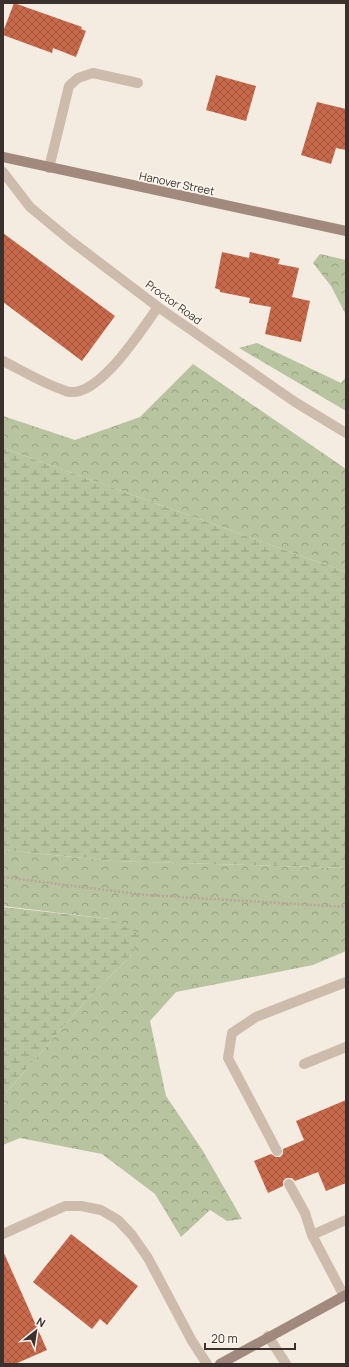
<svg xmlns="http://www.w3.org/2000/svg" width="349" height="1367" viewBox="0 0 349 1367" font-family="Manrope,sans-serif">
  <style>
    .forest { fill: url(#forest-crowns) }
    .wetland { fill: url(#wetland-marsh) }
    .building { fill: url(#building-cross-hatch) }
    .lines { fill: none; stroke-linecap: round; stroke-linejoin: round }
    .path { stroke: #b9a596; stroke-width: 2.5; stroke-dasharray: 2 2; stroke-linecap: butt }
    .service { stroke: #cdbbac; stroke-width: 10 }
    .minor { stroke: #cdbbac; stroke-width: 10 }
    .secondary { stroke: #a18a7d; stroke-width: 10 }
    .labels { text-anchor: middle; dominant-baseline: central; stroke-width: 3.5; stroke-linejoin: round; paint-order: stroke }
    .street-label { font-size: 11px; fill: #3b302b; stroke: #fbf5ee }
  </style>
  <defs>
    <pattern id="forest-crowns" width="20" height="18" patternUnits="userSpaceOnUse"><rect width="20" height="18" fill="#b8c4a0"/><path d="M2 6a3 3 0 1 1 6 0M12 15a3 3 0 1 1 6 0" fill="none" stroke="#97a083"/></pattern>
    <pattern id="wetland-marsh" width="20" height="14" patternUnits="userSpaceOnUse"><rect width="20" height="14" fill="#b8c4a0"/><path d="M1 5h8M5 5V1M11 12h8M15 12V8" fill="none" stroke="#97a083"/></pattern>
    <pattern id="building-cross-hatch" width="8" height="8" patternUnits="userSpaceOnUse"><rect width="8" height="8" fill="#c8694b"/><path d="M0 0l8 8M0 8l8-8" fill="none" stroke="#a4573f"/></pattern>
  </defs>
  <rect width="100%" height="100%" fill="#f4ebe1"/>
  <g class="forest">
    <polygon points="320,254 346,260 346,315 331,286 313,263"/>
    <polygon points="257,343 341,383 346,377 346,411 239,348"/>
    <polygon points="193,364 346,469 346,572 3,448 3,416 75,440 140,417"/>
    <polygon points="3,850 113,861 346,868 346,951 313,965 176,992 150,1021 166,1096 203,1151 242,1219 227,1221 210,1210 181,1237 155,1194 102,1154 20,1138 3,1145 3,1096 90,996 132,955 110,919 3,906"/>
  </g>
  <g class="wetland">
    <polygon points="3,448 346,572 346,868 113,861 3,850"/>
    <polygon points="3,907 110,919 141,935 132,955 90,996 3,1096"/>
  </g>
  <g class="building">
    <polygon points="14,3 82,27 81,29 86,31 76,57 53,48 52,53 3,35 3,32"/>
    <polygon points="216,75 256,86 246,121 206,110"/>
    <polygon points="317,102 346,109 346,150 336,148 331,164 301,155"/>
    <polygon points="3,233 115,316 82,361 3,302"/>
    <polygon points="222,252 249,258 250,252 280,259 278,264 299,268 292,297 310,301 301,342 265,334 271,307 249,303 250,298 220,292 220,290 215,288"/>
    <polygon points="346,1100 346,1183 326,1191 318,1172 295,1181 292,1178 286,1178 283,1181 283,1186 268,1193 254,1161 271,1154 276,1157 280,1157 283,1154 283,1149 304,1140 296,1121"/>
    <polygon points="71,1234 138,1286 107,1325 100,1319 92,1329 33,1282"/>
    <polygon points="3,1251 47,1350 15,1364 3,1364"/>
  </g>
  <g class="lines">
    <polyline class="path" points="3,877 146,895 346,907"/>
    <g class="service">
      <polyline points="49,168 69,86 78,78 93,73 138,83"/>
      <path d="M3,361C21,370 39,381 58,388C62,389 66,392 70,392C101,395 141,330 158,307"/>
      <polyline points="304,1064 346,1047"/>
      <polyline points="277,1151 228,1058 232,1033 256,1017 346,982"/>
      <polyline points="289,1184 305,1213 312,1235 344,1296"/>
      <polyline points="3,1234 65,1206 81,1206 101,1210 118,1220 132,1235 148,1258 192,1341 207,1364"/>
      <polyline points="312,1235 346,1220"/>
      <polyline points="268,1336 286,1364"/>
    </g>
    <polyline class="minor" points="3,172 30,207 71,241 158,307 295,402 346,433"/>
    <g class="secondary">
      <polyline points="3,157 346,231"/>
      <polyline points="220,1364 346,1295"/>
    </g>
  </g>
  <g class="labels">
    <g class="street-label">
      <text transform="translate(177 183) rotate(12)">Hanover Street</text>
      <text transform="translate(174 302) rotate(36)">Proctor Road</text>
    </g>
  </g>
  <rect width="349" height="1367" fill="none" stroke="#3b302b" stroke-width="8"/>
  <g transform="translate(36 1331) rotate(30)" stroke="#fbf5ee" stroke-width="3" paint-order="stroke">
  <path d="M0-3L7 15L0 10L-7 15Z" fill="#3b302b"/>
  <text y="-6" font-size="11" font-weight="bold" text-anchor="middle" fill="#3b302b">N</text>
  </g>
  <path d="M205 1343v6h90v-6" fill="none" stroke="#3b302b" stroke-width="2"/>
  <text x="211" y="1343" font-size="12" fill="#3b302b" stroke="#fbf5ee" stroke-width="3" paint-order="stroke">20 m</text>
</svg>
